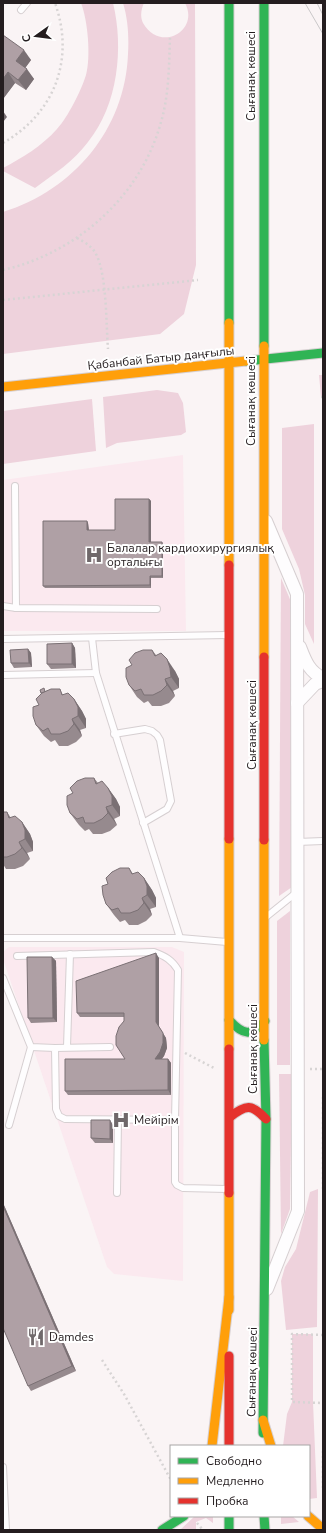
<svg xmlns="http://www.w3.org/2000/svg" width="326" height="1533" viewBox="0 0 326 1533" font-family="'Nunito Sans',sans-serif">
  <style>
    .built { fill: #fbe9ef }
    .green { fill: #eed2dc }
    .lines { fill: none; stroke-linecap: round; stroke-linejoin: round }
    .lane-casing { stroke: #d6cfd1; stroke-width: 8 }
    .street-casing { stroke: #d6cfd1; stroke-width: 14 }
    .fast-casing { stroke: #d6cfd1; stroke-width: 11 }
    .slow-casing { stroke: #d6cfd1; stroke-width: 11 }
    .jam-casing { stroke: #d6cfd1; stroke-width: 11 }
    .path { stroke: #d7d4d4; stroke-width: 2.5; stroke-dasharray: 2 3; stroke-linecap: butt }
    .lane { stroke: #fefdfe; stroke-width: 6 }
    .street { stroke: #fefdfe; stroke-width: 12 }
    .fast { stroke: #30b455; stroke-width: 9 }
    .slow { stroke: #ff9f0a; stroke-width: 9 }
    .jam { stroke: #e5322d; stroke-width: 9 }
    .tram { stroke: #cac8c9; stroke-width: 1 }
    .wall { fill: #968a8e }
    .shaded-wall { fill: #7a7074 }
    .building { fill: #afa0a5; stroke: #7a7074 }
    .labels { text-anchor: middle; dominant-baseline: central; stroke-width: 4; stroke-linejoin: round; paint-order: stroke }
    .street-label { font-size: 12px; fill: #241d1f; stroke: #fff }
    .poi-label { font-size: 12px; fill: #241d1f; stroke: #fff; text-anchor: start }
  </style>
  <rect width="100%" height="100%" fill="#faf4f5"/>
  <g class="built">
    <polygon points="183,455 186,631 3,631 3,480"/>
    <polygon points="9,947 172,947 184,952 183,1281 114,1274 107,1267 3,959 3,952"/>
  </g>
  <g class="green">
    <path d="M81,3H113C124,48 118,105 88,142C74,161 54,174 35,188L3,171V168C22,158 42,146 57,129C68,117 81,91 86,75C91,57 88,21 81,3Z"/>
    <path d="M123,3H144C141,9 140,17 143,23C160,53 200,31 185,3H195L196,265L184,314L160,334L3,354V212C74,190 125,129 128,54C129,37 128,19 123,3Z"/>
    <polygon points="319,375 323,375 323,397 321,397"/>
    <polygon points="157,390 178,393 183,403 186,432 181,435 117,443 106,448 103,397"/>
    <polygon points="92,399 96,451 3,464 3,411"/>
    <polygon points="314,424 314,644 305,624 305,595 299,569 282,529 282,428"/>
    <polygon points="281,578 292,604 292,887 279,896"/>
    <polygon points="290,911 290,1065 277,1065 277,921"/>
    <polygon points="279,1074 292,1074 290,1209 281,1234"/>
    <polygon points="318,1189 317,1327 286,1330 281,1281 285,1267 296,1249 310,1192"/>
    <polygon points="292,1334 313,1334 313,1402 317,1498 309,1499 309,1446 283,1446 287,1414 292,1402"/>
    <polygon points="195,1516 213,1516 213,1523 206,1518 196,1522 196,1530 180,1530"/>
    <polygon points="281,1516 292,1516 299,1522 281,1524"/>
  </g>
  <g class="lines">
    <g class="lane-casing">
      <g id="lane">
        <polyline points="21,10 27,3"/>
        <polyline points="15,486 16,608"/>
        <polyline points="3,606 16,608 157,609"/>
        <polyline points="92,638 96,673 180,938"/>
        <polyline points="3,639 227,635"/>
        <polyline points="3,675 96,673"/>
        <polyline points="114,734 145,729 152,731 157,735 160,740 171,801 167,809 143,823"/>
        <polyline points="297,842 323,841"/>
        <polyline points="266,917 297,892"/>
        <polyline points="3,938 180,938 227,942"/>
        <path d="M3,978L31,1047L55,1048L56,1109L59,1116L65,1119L175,1120L178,970C172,960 165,956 154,952L17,956"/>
        <polyline points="67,1047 70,954"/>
        <polyline points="55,1048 110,1047"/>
        <polyline points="175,1120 175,1182 177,1185 183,1188 227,1189"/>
        <polyline points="9,1125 31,1047"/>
        <polyline points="117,1193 118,1120"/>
        <polyline points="3,1467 6,1530"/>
      </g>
    </g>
    <g class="street-casing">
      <g id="street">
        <polyline points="266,521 297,594 298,1211 267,1289"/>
        <path d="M300,647C305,660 309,672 323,678"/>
        <polyline points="297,703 315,684 323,681"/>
      </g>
    </g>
    <g class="fast-casing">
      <g id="fast">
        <polyline points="229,3 229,323"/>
        <polyline points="264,3 264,346"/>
        <polyline points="246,361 323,353"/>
        <path d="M229,1020C243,1035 251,1037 265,1021"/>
        <polyline points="263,1433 266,1119 264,1040"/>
        <polyline points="229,1516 229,1530"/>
        <polyline points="264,1516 265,1530"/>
        <polyline points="162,1530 184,1516"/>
      </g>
    </g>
    <g class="slow-casing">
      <g id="slow">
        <polyline points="229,323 229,565"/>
        <polyline points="264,346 264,657"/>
        <polyline points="3,387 246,361"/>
        <polyline points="229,839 229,1049"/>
        <polyline points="264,840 264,1040"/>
        <polyline points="229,1193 229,1310"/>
        <polyline points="263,1420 271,1446"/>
        <polyline points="212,1446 229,1297"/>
        <polyline points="308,1516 323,1529"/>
      </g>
    </g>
    <g class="jam-casing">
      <g id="jam">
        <polyline points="229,565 229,839"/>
        <polyline points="264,657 264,840"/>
        <polyline points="229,1049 229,1193"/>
        <path d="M230,1117C246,1104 252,1104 266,1119"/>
        <polyline points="229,1356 229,1446"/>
      </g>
    </g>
    <g class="path">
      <path d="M3,143C55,113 75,59 55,3"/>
      <path d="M77,238C84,242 92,246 96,254C107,275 106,324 108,349"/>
      <path d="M3,270C77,253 141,196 161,122C169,95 169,66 170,38"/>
      <polyline points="3,300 198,280"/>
      <polyline points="321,397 323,397"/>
      <polyline points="185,1053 214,1068"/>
      <polyline points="310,1069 323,1069"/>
      <polyline points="323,1097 323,1191"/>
      <polyline points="323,1335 292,1334 292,1402 323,1403"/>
      <polyline points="102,1360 124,1394 171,1480"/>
      <polyline points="323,1451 323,1489"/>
      <polyline points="197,1523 203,1530"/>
    </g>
    <use href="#lane" class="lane"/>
    <use href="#street" class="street"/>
    <use href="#fast" class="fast"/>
    <use href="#slow" class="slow"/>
    <use href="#jam" class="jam"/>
    <g class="tram">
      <polyline points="305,3 323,34"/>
      <polyline points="317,3 323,15"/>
    </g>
  </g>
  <g class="wall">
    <polygon points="3,35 31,60 25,68 34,79 26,90 15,83 3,99"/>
    <polygon points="149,499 151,501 151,542 162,542 163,545 163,578 151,578 151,588 45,588 43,586 87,521 88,523 89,530 115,530"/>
    <polygon points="72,643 75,648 76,668 51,669 47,664"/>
    <polygon points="28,649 31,653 32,667 14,668 11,663"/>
    <polygon points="152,650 156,655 175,671 179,679 179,688 173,691 175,696 169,703 161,706 152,706 148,701 144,703 137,697 129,685"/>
    <polygon points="60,689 63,695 74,699 82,711 86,719 86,728 80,730 82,736 76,742 68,746 59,746 55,740 51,742 44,736 36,725 41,694 40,690 45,691"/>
    <polygon points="94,778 98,783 108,788 116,799 120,807 120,816 114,819 117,825 110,831 102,834 93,834 89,829 85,831 79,825 70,813 73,793"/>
    <polygon points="3,812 7,812 11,818 22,822 30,834 33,842 33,851 27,853 30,859 23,866 15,869 6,869 3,864"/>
    <polygon points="129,868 133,874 144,878 152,890 156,898 156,907 150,909 152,915 146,921 138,925 129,925 125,920 120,922 114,915 106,904 108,884"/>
    <polygon points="52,957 56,961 57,1022 31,1023 28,1018"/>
    <polygon points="159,958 159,1027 166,1038 167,1048 164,1056 162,1059 168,1059 171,1063 171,1095 68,1095 65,1091 125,1059 124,1017 80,1017 77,1013"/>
    <polygon points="113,1125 113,1143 95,1143 91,1138"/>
    <polygon points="3,1203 76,1371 31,1391 28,1386"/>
  </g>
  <g class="shaded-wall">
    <polygon points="24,50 31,60 23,71 16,61"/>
    <polygon points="27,69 34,79 26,90 18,80"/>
    <polygon points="8,72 15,83 3,99 3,79"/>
    <polygon points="3,111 7,117 3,122"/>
    <polygon points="149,499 151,501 151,545 149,542"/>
    <polygon points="87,521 88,523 89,532 87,530"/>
    <polygon points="162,542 163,545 163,578 162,576"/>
    <polygon points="150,576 151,578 151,588 150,585"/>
    <polygon points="72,643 75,648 76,668 72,664"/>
    <polygon points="28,649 31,653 32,667 29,663"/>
    <polygon points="167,659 175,671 179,679 179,688 171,677"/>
    <polygon points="165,679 173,691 175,696 167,685"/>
    <polygon points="74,699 82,711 86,719 86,728 78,716"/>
    <polygon points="72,719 80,730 82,736 74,724"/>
    <polygon points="108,788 116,799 120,807 120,816 112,805"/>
    <polygon points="106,807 114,819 117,825 108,813"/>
    <polygon points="22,822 30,834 33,842 33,851 25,839"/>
    <polygon points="19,842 27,853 30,859 22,848"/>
    <polygon points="144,878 152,890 156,898 156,907 147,895"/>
    <polygon points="142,898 150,909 152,915 144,903"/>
    <polygon points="156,953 159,958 159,1027 166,1038 167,1048 164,1056 158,1063 155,1059 156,1022"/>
    <polygon points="52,957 56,961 57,1022 53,1018"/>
    <polygon points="168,1059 171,1063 171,1095 168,1090"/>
    <polygon points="110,1120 113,1125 113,1143 110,1139"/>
    <polygon points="3,1203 76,1371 72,1366 3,1206"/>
  </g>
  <g class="building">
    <polygon points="3,35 24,50 16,61 27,69 18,80 8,72 3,79"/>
    <polygon points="115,499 149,499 149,542 162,542 162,576 150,576 150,585 43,586 43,521 87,521 87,530 115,530"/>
    <polygon points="72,643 72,664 47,664 47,644"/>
    <polygon points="28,649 29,663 11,663 10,650"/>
    <polygon points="143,650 152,650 155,656 161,653 167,659 170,668 171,677 165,679 167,685 161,691 153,695 144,695 141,689 135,691 129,685 126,677 126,668 132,665 129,660 135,653"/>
    <polygon points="44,688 45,692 41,693 40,690"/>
    <polygon points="51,689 60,689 62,695 68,693 74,699 78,707 78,716 72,719 74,724 68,731 60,734 51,734 48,728 43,731 36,725 33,716 33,707 39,705 36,699 42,693"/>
    <polygon points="85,778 94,778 96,784 102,781 108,788 112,796 112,805 106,807 108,813 102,819 94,823 85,823 83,817 77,819 70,813 67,805 67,796 73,793 70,788 77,781"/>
    <polygon points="3,812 7,812 9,818 15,816 22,822 25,830 25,839 19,842 22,848 15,854 7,857 3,857"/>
    <polygon points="120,868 129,868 132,874 138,872 144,878 147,886 147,895 142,898 144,903 138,910 130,913 121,913 118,908 112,910 106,904 103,895 102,886 108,884 106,878 112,872"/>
    <polygon points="156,953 156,1022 163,1033 163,1043 160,1052 155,1059 168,1059 168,1090 65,1091 65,1059 125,1059 116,1045 116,1036 119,1027 124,1021 124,1013 77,1013 76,981"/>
    <polygon points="27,957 52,957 53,1018 28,1018"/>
    <polygon points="91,1120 110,1120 110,1139 91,1138"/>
    <polygon points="3,1206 72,1366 28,1386 3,1328"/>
  </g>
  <defs>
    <g id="hospital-bare" transform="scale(1.38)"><path d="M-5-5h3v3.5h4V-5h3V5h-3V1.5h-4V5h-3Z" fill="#6f686a" stroke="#fff" stroke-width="2.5" paint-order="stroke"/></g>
    <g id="restaurant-bare" transform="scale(1.38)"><path d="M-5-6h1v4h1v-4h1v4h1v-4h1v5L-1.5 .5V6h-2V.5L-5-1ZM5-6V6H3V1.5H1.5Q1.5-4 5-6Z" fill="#6f686a" stroke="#fff" stroke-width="2.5" paint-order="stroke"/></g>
  </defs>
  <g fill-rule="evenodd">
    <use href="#hospital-bare" x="94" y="555"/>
    <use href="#hospital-bare" x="121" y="1120"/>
    <use href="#restaurant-bare" x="36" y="1337"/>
  </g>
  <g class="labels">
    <g class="street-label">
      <text transform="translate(251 76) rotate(-90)">Сығанақ көшесі</text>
      <text transform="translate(161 358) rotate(-6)">Қабанбай Батыр даңғылы</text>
      <text transform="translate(251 401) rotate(-90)">Сығанақ көшесі</text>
      <text transform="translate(252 725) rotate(-90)">Сығанақ көшесі</text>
      <text transform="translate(253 1049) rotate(-90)">Сығанақ көшесі</text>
      <text transform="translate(252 1372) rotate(-89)">Сығанақ көшесі</text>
    </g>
    <g class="poi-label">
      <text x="107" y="548">Балалар кардиохирургиялық<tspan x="107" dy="14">орталығы</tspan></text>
      <text x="134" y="1120">Мейірім</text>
      <text x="49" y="1337">Damdes</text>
    </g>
  </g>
  <rect width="326" height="1533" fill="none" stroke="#241d1f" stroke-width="8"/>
  <rect x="170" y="1445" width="140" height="72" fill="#ffffff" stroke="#a7a5a5"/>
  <rect x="178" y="1458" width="20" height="6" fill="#30b455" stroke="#a7a5a5"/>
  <text x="206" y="1465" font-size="12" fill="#241d1f">Свободно</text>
  <rect x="178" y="1478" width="20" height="6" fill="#ff9f0a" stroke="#a7a5a5"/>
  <text x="206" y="1485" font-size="12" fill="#241d1f">Медленно</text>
  <rect x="178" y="1498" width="20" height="6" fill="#e5322d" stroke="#a7a5a5"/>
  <text x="206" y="1505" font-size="12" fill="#241d1f">Пробка</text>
  <g transform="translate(36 36) rotate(256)" stroke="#ffffff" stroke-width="3" paint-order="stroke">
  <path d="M0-3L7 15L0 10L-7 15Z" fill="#241d1f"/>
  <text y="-6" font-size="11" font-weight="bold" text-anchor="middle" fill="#241d1f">С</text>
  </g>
</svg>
